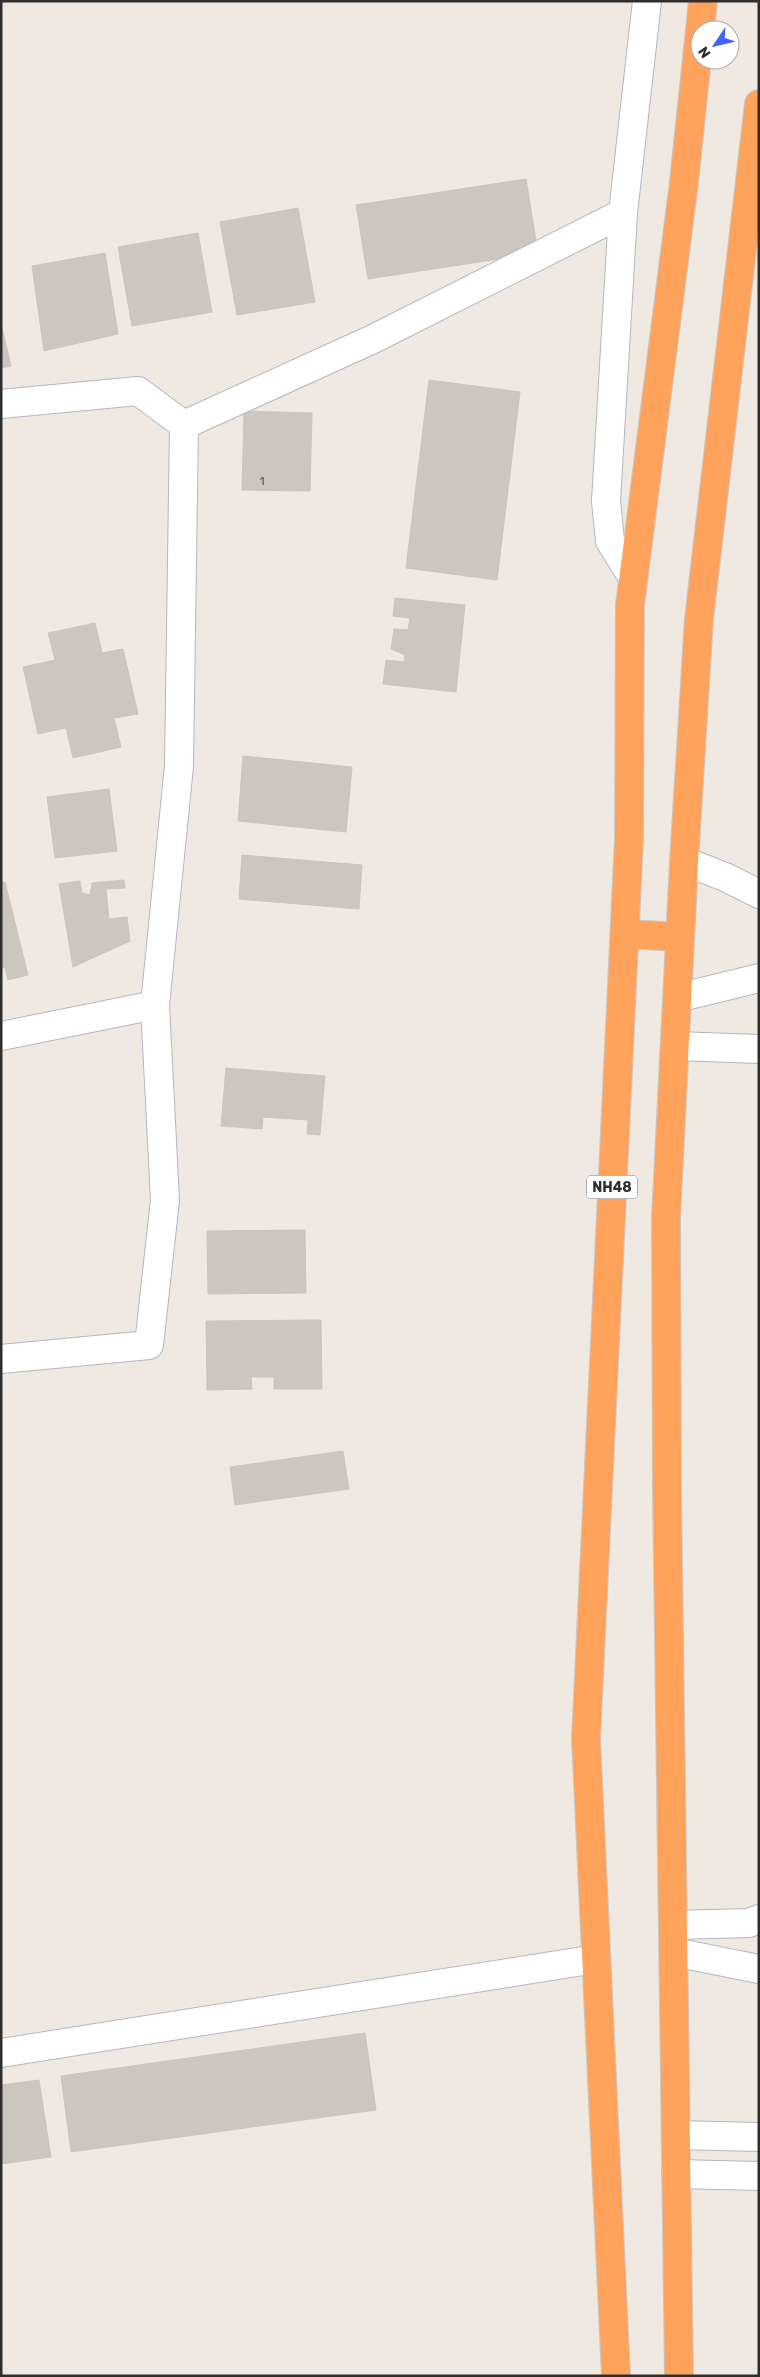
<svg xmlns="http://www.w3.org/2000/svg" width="760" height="2377" viewBox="0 0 760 2377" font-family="Rubik,sans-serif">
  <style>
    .building { fill: #cbc7bf; stroke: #cbc5ba }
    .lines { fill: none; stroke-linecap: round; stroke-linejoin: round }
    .minor-casing { stroke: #b4b7c1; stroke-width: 30 }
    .highway-casing { stroke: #c9c9c9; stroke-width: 30 }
    .minor { stroke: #fff; stroke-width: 28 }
    .highway { stroke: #ffa35c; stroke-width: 28 }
    .labels { text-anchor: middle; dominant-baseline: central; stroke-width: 4; stroke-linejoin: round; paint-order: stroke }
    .number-label { font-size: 12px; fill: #555452 }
    .shield { fill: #fff; stroke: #6d6d6d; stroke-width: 1 }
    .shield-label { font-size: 14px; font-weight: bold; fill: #2e2e2e }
  </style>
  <rect width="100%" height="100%" fill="#efe9e1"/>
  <g class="building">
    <polygon points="526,179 538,253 368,279 356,205"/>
    <polygon points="298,208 315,302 237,315 220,222"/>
    <polygon points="198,233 212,312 132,326 118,247"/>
    <polygon points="105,253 118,334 44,351 32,266"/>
    <polygon points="1,324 11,366 1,368"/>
    <polygon points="429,380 520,392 497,580 406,568"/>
    <polygon points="244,411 312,413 310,491 242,490"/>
    <polygon points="395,598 465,605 456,692 383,684 386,660 404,662 405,655 391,649 394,629 408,630 410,618 393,616"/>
    <polygon points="95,623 102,653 123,649 138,714 114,718 121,747 73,758 66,728 38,734 23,667 55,660 48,633"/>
    <polygon points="243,756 352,767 346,832 238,821"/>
    <polygon points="109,789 117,851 55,858 47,797"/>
    <polygon points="242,855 362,865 359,909 239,899"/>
    <polygon points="124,880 125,888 106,889 109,919 127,917 130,941 73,967 59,884 80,881 82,893 90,895 92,883"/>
    <polygon points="5,882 28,975 8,980 5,967 1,968 1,883"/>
    <polygon points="226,1068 325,1076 320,1135 307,1134 308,1120 263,1117 262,1129 221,1126"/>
    <polygon points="305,1230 306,1293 208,1294 207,1231"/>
    <polygon points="321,1320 322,1389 274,1389 274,1377 251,1377 252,1389 207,1390 206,1321"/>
    <polygon points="343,1451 349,1489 235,1505 230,1467"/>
    <polygon points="365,2033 376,2110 71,2152 61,2076"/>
    <polygon points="39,2080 51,2157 1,2164 1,2085"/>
  </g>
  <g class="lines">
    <g class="minor-casing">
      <g id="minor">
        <polyline points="1,404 138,391 184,425"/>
        <polyline points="633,578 610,541 606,501 623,213 647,1"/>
        <polyline points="684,861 725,877 759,894"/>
        <polyline points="677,998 759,978"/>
        <polyline points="1,1036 155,1005 179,766 184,425 373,339 623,213"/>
        <polyline points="675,1046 759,1049"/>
        <polyline points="1,1359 149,1345 165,1200 155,1005"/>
        <polyline points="674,1925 749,1923 759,1919"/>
        <polyline points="674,1952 759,1969"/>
        <polyline points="1,2053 596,1959"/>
        <polyline points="676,2135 759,2137"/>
        <polyline points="676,2174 759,2176"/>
      </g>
    </g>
    <g class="highway-casing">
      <g id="highway">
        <polyline points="625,934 680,937"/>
        <polyline points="616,2376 586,1739 629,839 630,605 684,182 703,1"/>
        <polyline points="679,2376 667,1489 666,1218 684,861 699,619 759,104"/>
      </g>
    </g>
    <use href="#minor" class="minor"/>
    <use href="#highway" class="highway"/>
  </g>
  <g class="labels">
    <g class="number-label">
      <text x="262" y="481">1</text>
    </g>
    <rect class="shield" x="587" y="1175.5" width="50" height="23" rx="4"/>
    <g class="shield-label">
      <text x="612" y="1187">NH48</text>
    </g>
  </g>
  <rect width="760" height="2377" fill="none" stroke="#2e2e2e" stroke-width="5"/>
  <g transform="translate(715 45) rotate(235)"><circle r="24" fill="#ffffff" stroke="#ababab"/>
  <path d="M0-4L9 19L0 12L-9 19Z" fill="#4264fb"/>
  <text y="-8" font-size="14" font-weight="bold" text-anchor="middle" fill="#2e2e2e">N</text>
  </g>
</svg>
